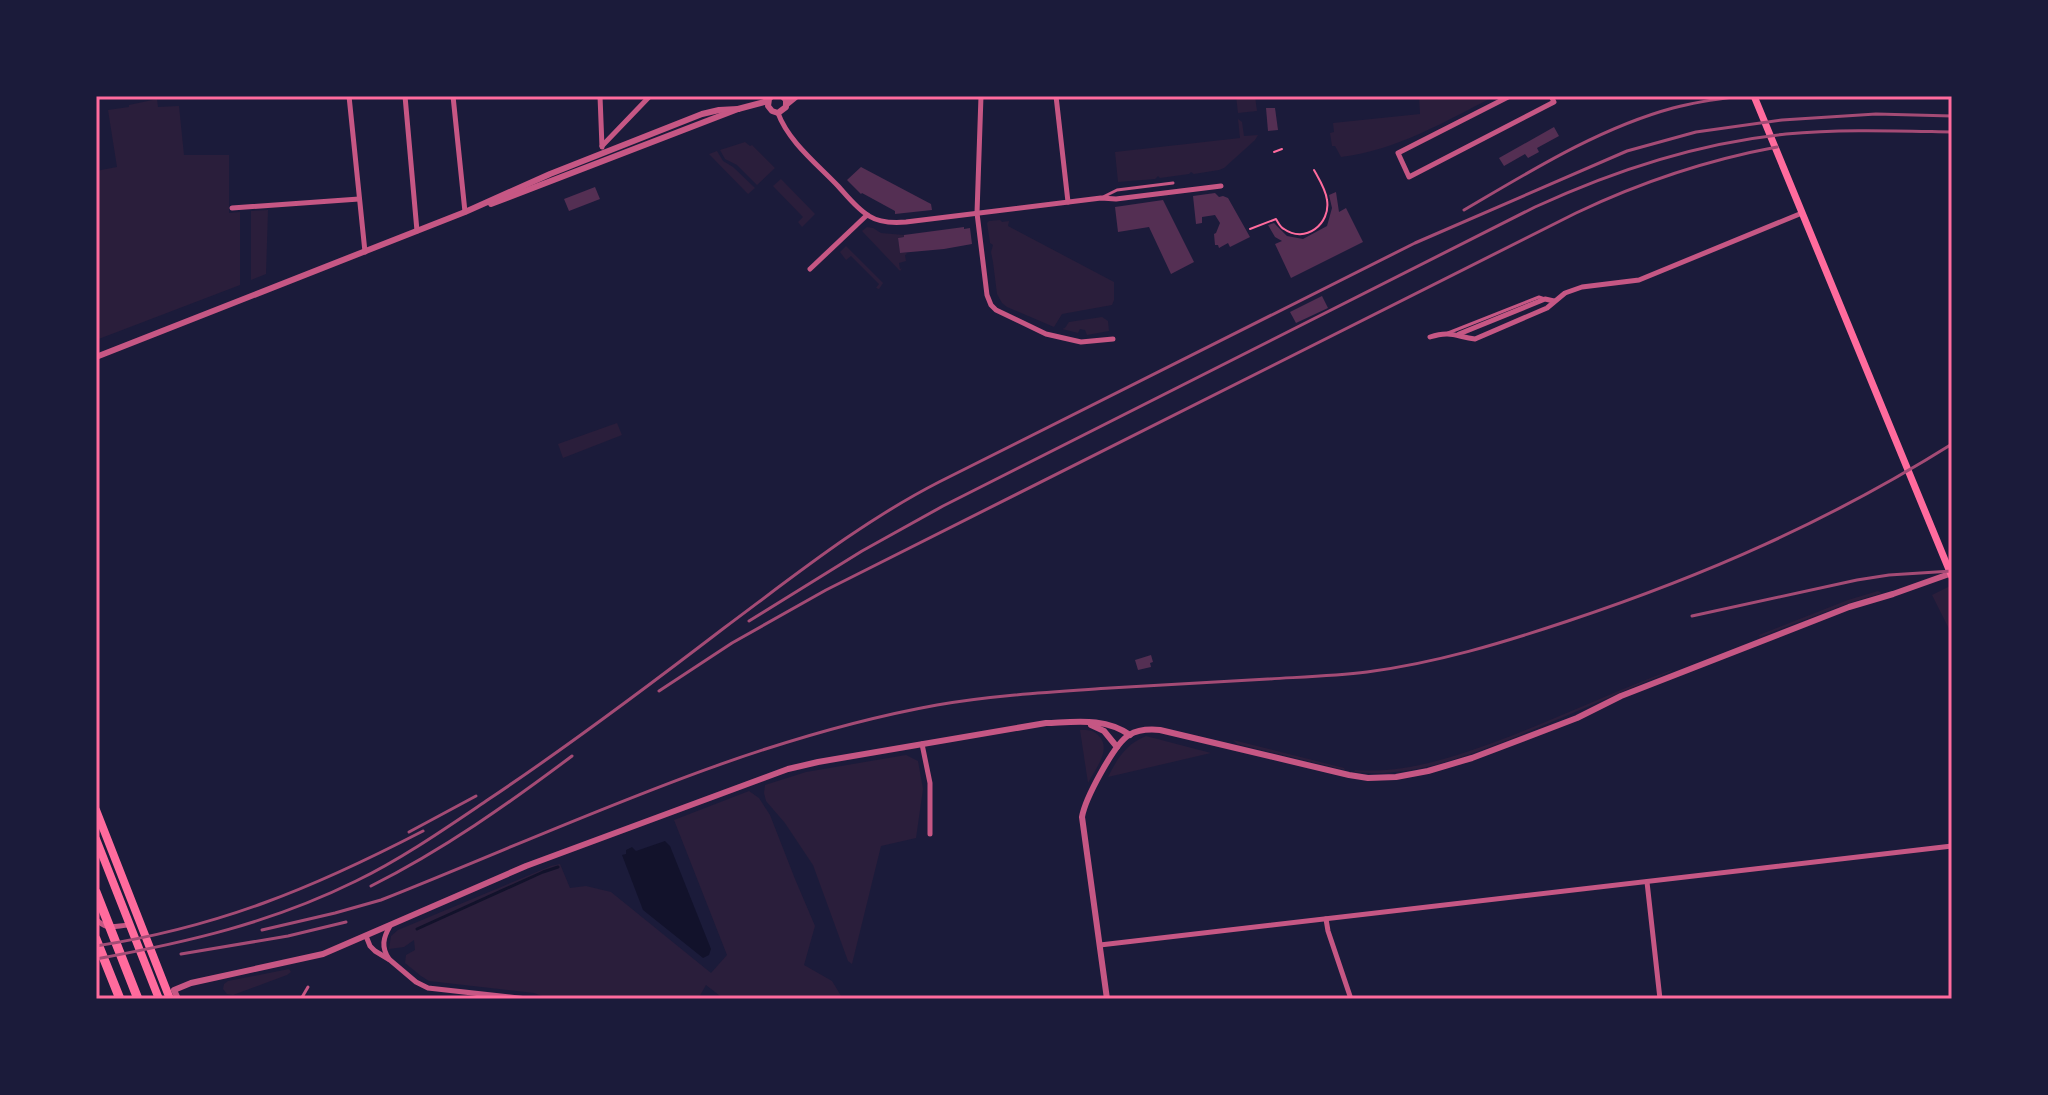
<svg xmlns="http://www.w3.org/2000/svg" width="2048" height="1095" viewBox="0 0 2048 1095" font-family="'DM Sans',sans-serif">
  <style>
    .green { fill: #2a1e3b }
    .water { fill: #12122b }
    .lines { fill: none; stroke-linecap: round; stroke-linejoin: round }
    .stream { stroke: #12122b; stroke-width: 3 }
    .building { fill: #542f53 }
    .path { stroke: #ff6b9d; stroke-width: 2 }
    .service { stroke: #c65784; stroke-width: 3 }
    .minor { stroke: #c65784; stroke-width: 5 }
    .tertiary { stroke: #c65784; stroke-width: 6 }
    .secondary { stroke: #ff6b9d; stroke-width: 7 }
    .primary { stroke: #ff6b9d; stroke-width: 8 }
    .motorway { stroke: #ff6b9d; stroke-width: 9 }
    .rail { stroke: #a44b75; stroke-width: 3 }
    .neatline { fill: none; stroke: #ff6b9d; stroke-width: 3 }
  </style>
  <rect width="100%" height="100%" fill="#1b1b3a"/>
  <g class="green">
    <polygon points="1236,96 1255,96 1257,111 1238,113"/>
    <path d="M1419,96H1495C1444,122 1397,150 1341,157L1335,146H1332L1330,133L1334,132L1333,123L1420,114Z"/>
    <polygon points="157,99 158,107 179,106 184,155 229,155 229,213 240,212 240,285 96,340 96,171 117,167 108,110 129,107 129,105"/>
    <polygon points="1238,119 1242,122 1244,136 1258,135 1255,140 1224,168 1219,170 1194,174 1191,172 1189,174 1160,178 1158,176 1155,179 1118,182 1115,152 1240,138"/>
    <polygon points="745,142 750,146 752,145 775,168 757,185 737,165 725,159 720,150"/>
    <polygon points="717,151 723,161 733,167 755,188 748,194 709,154"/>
    <polygon points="781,179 815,214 802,227 798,222 803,217 773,186"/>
    <polygon points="268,210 266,274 251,280 251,211"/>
    <polygon points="1000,220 1002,222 1009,221 1008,226 1114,282 1114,300 1112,305 1062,314 1054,327 1007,307 1002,303 997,294 993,262 991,252 993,245 990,243 987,223 989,221"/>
    <polygon points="867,227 873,228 881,233 904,235 904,237 898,238 900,253 906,253 907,254 905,255 906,261 899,263 900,269 902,268 900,271 862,231"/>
    <polygon points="846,246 883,283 879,289 876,288 879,284 851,256 846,260 840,252"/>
    <polygon points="1102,317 1108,321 1109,331 1087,335 1085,330 1080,329 1078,333 1062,329 1065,328 1069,322"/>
    <polygon points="617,423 622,435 563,458 558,444"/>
    <polygon points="1950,586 1952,590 1952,635 1932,595"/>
    <polygon points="1878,591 1882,593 1849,603 1760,637 1759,635 1848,600"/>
    <path d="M1672,670V671C1617,693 1564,718 1508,740C1459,759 1408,778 1354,772L1355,770C1410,774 1460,755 1511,736C1565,715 1617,690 1672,670Z"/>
    <path d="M1080,730C1086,730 1092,729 1098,735C1113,749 1095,769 1088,783Z"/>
    <path d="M1146,736L1211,753L1108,777C1117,759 1126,744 1146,736Z"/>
    <polygon points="1233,740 1344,768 1345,770 1237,744"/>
    <polygon points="906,755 918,761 923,789 916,838 881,846 852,964 848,961 813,865 785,823 766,801 764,793 765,785 806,772"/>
    <polygon points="749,791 759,798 770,815 795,879 815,926 804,965 832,981 843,999 724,999 706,985 698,999 550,999 534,993 429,981 421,976 405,963 406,955 415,950 414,940 404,947 389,949 391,936 398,930 551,866 560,864 570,888 586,886 611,892 711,973 727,955 674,820"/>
    <polygon points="289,969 291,972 287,975 233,995 227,994 223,989 224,984 228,981"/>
  </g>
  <polygon class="water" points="665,841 670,846 711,949 709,955 703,958 643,910 622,855 626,854 626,850 632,847 636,851"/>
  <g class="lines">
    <polyline class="stream" points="417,929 543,872 558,867"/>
  </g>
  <g class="building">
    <polygon points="1266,108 1275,108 1278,130 1268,131"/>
    <polygon points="1554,127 1559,136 1537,148 1539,152 1528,158 1525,154 1504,166 1499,158"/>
    <polygon points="861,167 931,204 932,210 895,214 895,211 862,193 861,194 847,180"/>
    <polygon points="595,187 600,199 569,211 564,199"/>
    <polygon points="1336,192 1339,212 1346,208 1363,242 1291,278 1275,244 1282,241 1275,237 1268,225 1274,223 1287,236 1303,239 1327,226 1332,208 1329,195"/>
    <polygon points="1215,193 1219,197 1223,196 1228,198 1250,237 1230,247 1228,243 1219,248 1218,245 1215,245 1214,234 1216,233 1220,223 1215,215 1202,217 1202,223 1196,224 1193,196"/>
    <polygon points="1163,200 1194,262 1171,274 1149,227 1118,232 1115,207"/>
    <polygon points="964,227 964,229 970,228 972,244 944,249 900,253 898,238 904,237 904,235"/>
    <polygon points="1322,296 1328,308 1296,323 1290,312"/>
    <polygon points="1151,655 1153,662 1150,663 1151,667 1138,670 1135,660"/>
  </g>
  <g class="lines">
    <g class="path">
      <polyline points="1274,152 1282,149"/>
      <path d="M1250,229L1276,219C1278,222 1280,227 1284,229C1305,244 1331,224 1327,200C1326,190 1319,179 1314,170"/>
    </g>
    <g class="service">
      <polyline points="1103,197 1117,190 1173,183"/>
      <polyline points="1448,333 1539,297 1545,299"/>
      <polyline points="301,999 308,987"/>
    </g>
    <g class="minor">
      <polyline points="349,96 365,252"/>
      <polyline points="405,96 417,231"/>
      <polyline points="453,96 465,212"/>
      <polyline points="600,96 602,147"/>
      <polyline points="981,96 977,213 987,295 991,305 996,310 1046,334 1081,342 1113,339"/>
      <polyline points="1056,96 1068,202"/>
      <polyline points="1510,96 1398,153 1409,177 1554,102 1551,96"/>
      <path d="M778,113C788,141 817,164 838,186C847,196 857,209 869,216C880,223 894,223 906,222L1101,198L1116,199L1221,186"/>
      <polyline points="602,146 650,96"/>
      <polyline points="232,208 359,199"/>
      <polyline points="810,269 867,215"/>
      <polyline points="1459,334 1545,299 1554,301"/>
      <path d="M1430,337C1451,330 1457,337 1475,339L1547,308L1565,293L1582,287L1639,280L1802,213"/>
      <polyline points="922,744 930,783 930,834"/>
      <polyline points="1647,882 1660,999"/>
      <path d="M96,919C107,931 114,926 129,925"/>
      <polyline points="1326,919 1328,931 1351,999"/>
      <polyline points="366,936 370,946 375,951 390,960 416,982 428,988 527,999"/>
      <polyline points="1100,945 1952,846"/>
      <path d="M389,959C381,947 383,938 390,926"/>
    </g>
    <g class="tertiary">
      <polyline points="772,96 769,99 768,106 772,111 778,113 786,107 786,100 782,96"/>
      <polyline points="786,105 797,96"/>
      <polyline points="491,204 738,109 768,101"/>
      <polyline points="96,357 465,212 550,174 702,114 719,110 738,109"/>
      <polyline points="1091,725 1104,731 1117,747"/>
      <path d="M178,999L174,990L191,983L323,954L526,866L788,769L818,762L1046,723C1075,722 1105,717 1130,735"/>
      <path d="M1107,999L1082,817C1085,799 1114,744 1129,735C1139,729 1150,729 1160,730L1349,775L1368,778L1396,777L1428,771L1472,758L1577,718L1621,696L1849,607L1893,594L1952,573"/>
    </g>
    <polyline class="secondary" points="1754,96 1952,577"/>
    <g class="primary">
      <polyline points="96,810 170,999"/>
      <polyline points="96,839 159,999"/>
    </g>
    <g class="motorway">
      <polyline points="96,892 138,999"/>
      <polyline points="96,939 120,999"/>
    </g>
    <g class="rail">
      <path d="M1464,210C1529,172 1599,128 1673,108C1695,102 1717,99 1740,96"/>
      <polyline points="1692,616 1857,580 1889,575 1952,571"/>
      <path d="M749,621L862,551L943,506L1535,207C1615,170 1698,143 1786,134C1841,129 1897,131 1952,132"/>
      <path d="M659,691L732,643L826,590L1576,213C1641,182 1707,160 1777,147"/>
      <polyline points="409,832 476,796"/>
      <path d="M371,886C443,850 508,804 572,756"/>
      <path d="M262,930L335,913L381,900C563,828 743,740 937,705C994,695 1052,692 1110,688C1163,685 1215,682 1268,679C1301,677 1334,676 1367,672C1436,663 1502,643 1568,621C1706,575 1829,521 1952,444"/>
      <path d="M96,946C219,927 313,888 423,831"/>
      <polyline points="181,954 288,936 346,922"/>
      <path d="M96,959C188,942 271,923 356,881C403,858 446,828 489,799C570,745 647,687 724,628C794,576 861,522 939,482L1415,243L1627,151L1696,132L1782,120L1876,114L1952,116"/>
    </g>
  </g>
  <rect width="2048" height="1095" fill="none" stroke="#1b1b3a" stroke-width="196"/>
  <rect x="98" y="98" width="1852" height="899" class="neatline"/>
</svg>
